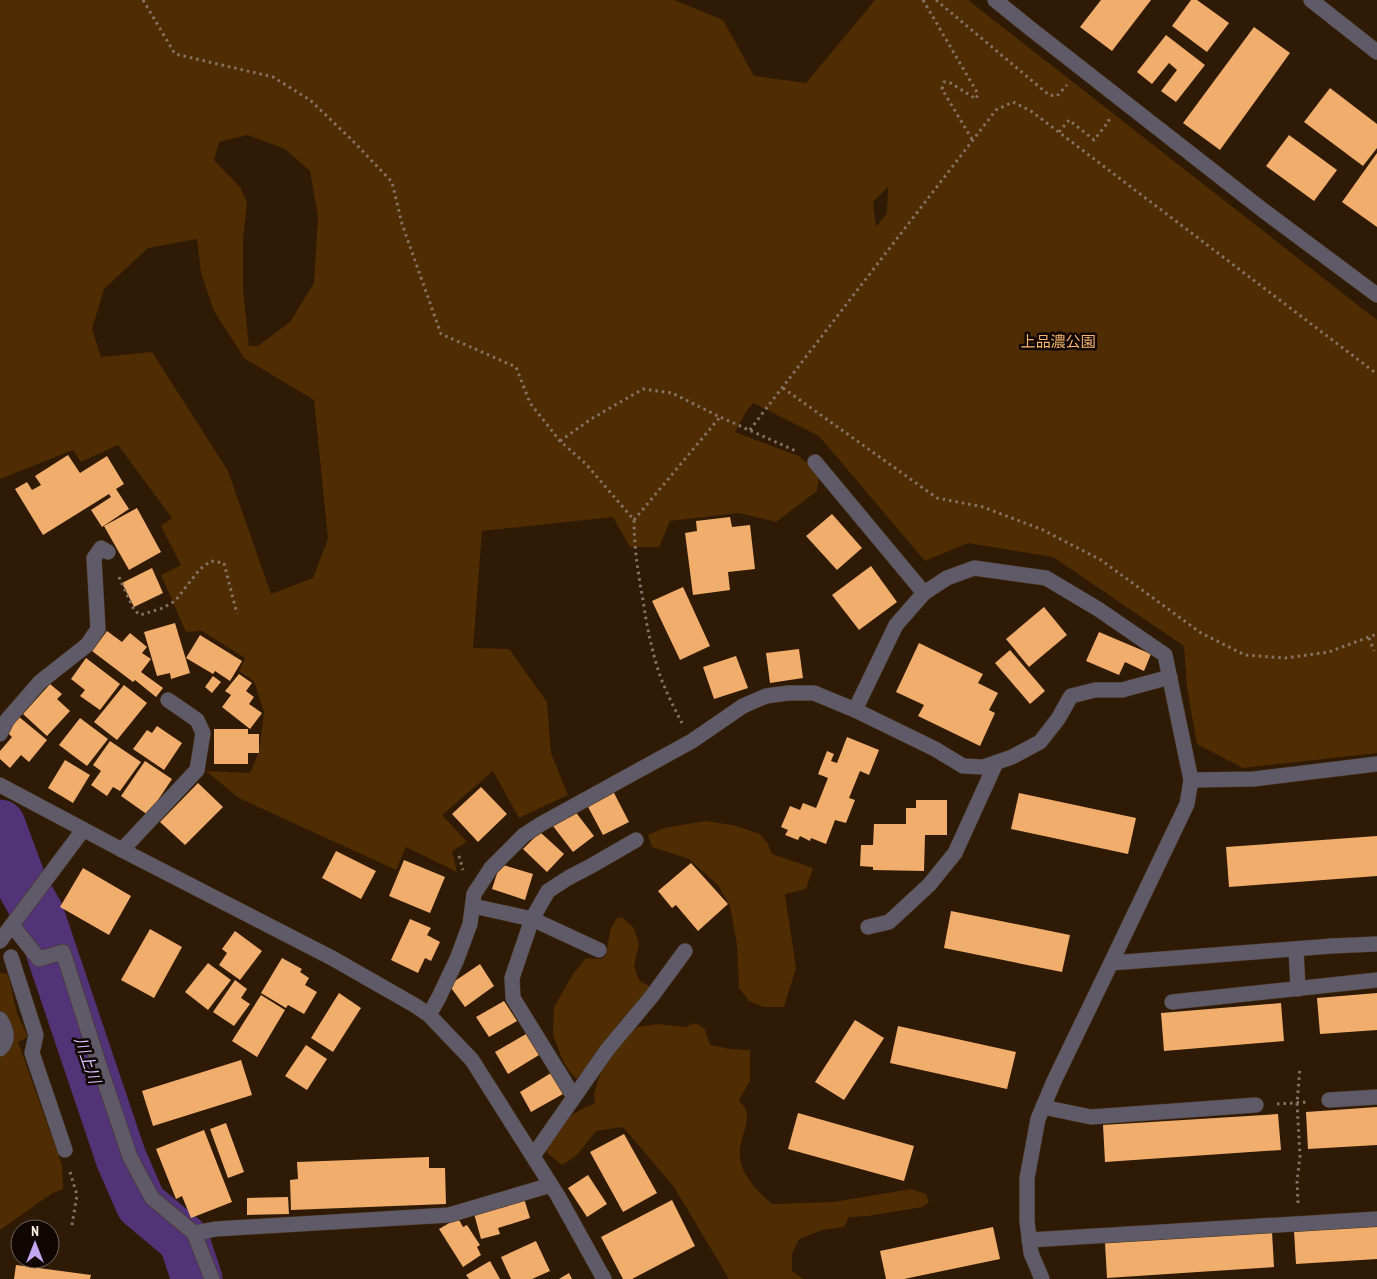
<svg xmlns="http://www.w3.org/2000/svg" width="1377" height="1279" viewBox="0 0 1377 1279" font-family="'PT Sans Narrow','Noto Sans JP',sans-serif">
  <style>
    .green { fill: #4f2c01; fill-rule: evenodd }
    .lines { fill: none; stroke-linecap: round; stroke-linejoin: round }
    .river { stroke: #523378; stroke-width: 51 }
    .building { fill: #f1ad6b }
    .minor-casing { stroke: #483420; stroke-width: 16 }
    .path { stroke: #857363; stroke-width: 3; stroke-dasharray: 2.5 4; stroke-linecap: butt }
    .minor { stroke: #5f5a67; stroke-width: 15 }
    .labels { text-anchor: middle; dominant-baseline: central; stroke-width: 5; stroke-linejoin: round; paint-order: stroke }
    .park-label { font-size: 15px; fill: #f8b370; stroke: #100702 }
    .water-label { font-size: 16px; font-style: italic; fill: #d8c1fe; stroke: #100702 }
  </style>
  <rect width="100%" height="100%" fill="#2f1a05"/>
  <g class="green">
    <path d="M0,0H674L723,20L754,76L806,83L875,0H968L1377,320V753L1243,768L1197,744L1187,688L1184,646L1053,557L968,543L925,561L819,436L753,403L746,412L735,432L799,456L819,474L817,491L776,522L739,513L670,521L659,547H630L613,517L482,531L473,648L509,649L547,702L551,753L568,795L519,818L493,771L442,815L467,842L452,851L457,872L406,847L396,870L239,798L206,771L250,773L259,752L264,712L254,681L239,671L245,658L202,631L186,632L161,575L181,565L161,526L172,518L118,445L81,462L73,450L0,479ZM247,135L285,149L310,171L318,217L314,283L290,322L258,346H249L243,289V240L247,202L240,187L214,160L219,142ZM888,187L887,213L876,227L873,202ZM197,239L201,273L214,311L244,358L314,400L328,539L313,578L271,594L228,471L152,352L101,357L92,329L104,289L148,248Z"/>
    <polygon points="705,821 733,825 760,834 768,844 772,854 813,868 806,889 785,894 796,968 784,1007 764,1007 749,1001 739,988 737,945 730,906 718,885 689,859 652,847 648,835 664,828"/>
    <polygon points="622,917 634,928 639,944 634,966 639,980 654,989 579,1081 570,1072 563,1061 553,1035 554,1007 573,974 586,958 601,959 606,956 610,931 616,919"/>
    <polygon points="0,973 8,974 17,1013 28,1037 18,1042 62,1165 63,1189 51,1194 0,1230"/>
    <path d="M696,1023L705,1029L710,1045L731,1049L750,1050V1081L739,1100C741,1103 745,1107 746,1110C750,1121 741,1138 740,1149C737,1171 757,1191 772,1204L834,1202L911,1189L926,1194L929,1202L922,1207L868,1216L849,1217L844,1227L822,1230L799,1239L792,1254V1271L803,1279H729L674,1187L623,1127L596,1131L576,1156L562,1165L547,1153L548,1140L565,1120L580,1110L595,1103L594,1093L601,1072L625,1037L638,1027L657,1024L685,1027Z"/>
  </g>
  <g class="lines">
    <polyline class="river" points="0,825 23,887 39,915 121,1158 141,1204 184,1240 197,1279"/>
  </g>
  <g class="building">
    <polygon points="1101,0 1151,0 1112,51 1080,27"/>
    <polygon points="1191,0 1197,0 1229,23 1207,52 1172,26"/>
    <polygon points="1254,27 1290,53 1220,150 1183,123"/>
    <polygon points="1166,35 1205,65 1176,102 1161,91 1177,70 1169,63 1152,84 1137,72"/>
    <polygon points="1330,88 1377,124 1377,148 1363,166 1304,122"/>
    <polygon points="1289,135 1337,170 1314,201 1266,166"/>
    <polygon points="1377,153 1377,227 1342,202"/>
    <polygon points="68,455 80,473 107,456 124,484 116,489 129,509 102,527 91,510 111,497 109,494 43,535 15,489 27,482 32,490 41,485 35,476"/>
    <polygon points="137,508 161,552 129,570 104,526"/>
    <polygon points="832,514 862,548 837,570 806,536"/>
    <polygon points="730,517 732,527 750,525 755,569 728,572 730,590 693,595 685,533 697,531 696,521"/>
    <polygon points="871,566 897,602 859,630 832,595"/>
    <polygon points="152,568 163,593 134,607 122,583"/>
    <polygon points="683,587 710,646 680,660 652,601"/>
    <polygon points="1044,607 1067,635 1029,667 1006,639"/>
    <polygon points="175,623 190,673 171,679 170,673 157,676 144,632"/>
    <polygon points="107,631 122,642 130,633 147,647 142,653 151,659 141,672 163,688 156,697 135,680 133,682 92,651"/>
    <polygon points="1099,632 1151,654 1144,671 1125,662 1119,675 1086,661"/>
    <polygon points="200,635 242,661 230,681 215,671 213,674 186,658"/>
    <polygon points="919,643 983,674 978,683 998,693 989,710 995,713 980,746 918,716 924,705 896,692"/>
    <polygon points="799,649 803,678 770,683 766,653"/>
    <polygon points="1010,650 1045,691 1030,704 995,663"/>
    <polygon points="736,656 748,688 714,699 703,667"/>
    <polygon points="86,658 120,684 100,710 80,696 85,690 71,679"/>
    <polygon points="239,674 252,683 246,691 254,697 249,704 262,713 250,729 222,707 231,695 225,691"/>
    <polygon points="213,676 221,682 212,693 205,687"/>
    <polygon points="50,684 62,694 57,699 70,711 47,736 23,714"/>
    <polygon points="124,685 147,703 117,740 94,722"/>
    <polygon points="18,716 47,740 29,762 21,755 10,768 0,759 0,751 12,737 6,731"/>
    <polygon points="80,718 108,739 87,766 59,745"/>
    <polygon points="157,726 182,743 164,770 133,749 147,730 152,733"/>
    <polygon points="214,729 248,729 248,734 259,734 259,753 248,753 248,764 214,764"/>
    <polygon points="847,737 879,750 869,775 860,771 849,798 855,800 846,823 835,820 826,844 811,838 810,841 800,836 798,840 785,835 788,830 781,827 790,806 800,810 803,803 816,808 828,778 818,774 827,751 834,754 831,761 837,763"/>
    <polygon points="110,741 141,762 120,791 113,787 107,796 91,785 101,771 93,765"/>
    <polygon points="65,760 90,775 73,803 48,788"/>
    <polygon points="145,761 172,779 148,815 121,796"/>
    <polygon points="198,783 223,807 185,845 160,822"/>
    <polygon points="481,787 507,814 478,842 452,814"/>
    <polygon points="613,791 629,822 603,835 587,805"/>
    <polygon points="1019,793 1136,818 1128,854 1011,829"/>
    <polygon points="916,800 947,800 947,835 925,835 924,871 873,870 873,867 860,866 861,845 873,845 874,824 906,824 906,808 916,808"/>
    <polygon points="574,810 594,836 573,852 553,826"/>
    <polygon points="540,832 564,854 547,872 523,849"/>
    <polygon points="1377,836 1377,876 1229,887 1226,847"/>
    <polygon points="336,851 376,871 361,899 322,878"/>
    <polygon points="404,860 445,877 430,913 389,896"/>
    <polygon points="691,863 728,904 698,931 676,905 672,908 658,891"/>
    <polygon points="500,864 533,874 525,900 492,889"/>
    <polygon points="83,868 131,896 109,935 60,907"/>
    <polygon points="951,911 1070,935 1062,972 944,948"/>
    <polygon points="410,919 431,928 427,935 440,942 431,961 425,958 418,973 391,960"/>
    <polygon points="150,929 182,947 154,998 121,980"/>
    <polygon points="235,931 262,951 240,980 219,965 227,953 222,949"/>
    <polygon points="282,958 302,969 300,972 309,978 305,985 317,992 304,1014 288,1005 286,1008 261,993"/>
    <polygon points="208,963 231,980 208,1010 185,992"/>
    <polygon points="480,964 494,986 465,1007 449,985"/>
    <polygon points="235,980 247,989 241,998 250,1004 234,1026 213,1012"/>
    <polygon points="339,993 361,1008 333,1052 311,1038"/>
    <polygon points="1377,993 1377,1030 1320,1034 1317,998"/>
    <polygon points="261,995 285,1010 257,1057 232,1041"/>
    <polygon points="504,1001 517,1021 489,1037 476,1017"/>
    <polygon points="1281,1003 1284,1041 1164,1051 1161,1013"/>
    <polygon points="855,1020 884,1038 844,1100 815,1082"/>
    <polygon points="898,1026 1016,1052 1007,1089 890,1063"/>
    <polygon points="526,1034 539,1055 508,1074 495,1052"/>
    <polygon points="306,1045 327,1059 307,1090 285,1076"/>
    <polygon points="241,1060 252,1095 153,1126 142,1091"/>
    <polygon points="551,1073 563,1094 531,1112 520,1092"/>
    <polygon points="1377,1107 1377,1145 1308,1149 1306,1112"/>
    <polygon points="798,1113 914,1146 904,1181 788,1149"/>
    <polygon points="1278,1114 1281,1150 1105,1162 1103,1125"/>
    <polygon points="226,1123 244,1172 228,1178 210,1129"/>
    <polygon points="204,1130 232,1202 191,1218 182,1196 176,1199 156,1149"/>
    <polygon points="624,1134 657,1193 623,1212 590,1152"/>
    <polygon points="429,1157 429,1168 445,1168 446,1204 291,1210 290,1180 298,1179 297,1162"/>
    <polygon points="588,1175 607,1204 587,1217 568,1188"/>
    <polygon points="523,1195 530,1218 498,1228 500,1234 481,1239 473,1210"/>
    <polygon points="288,1197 289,1214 247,1215 247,1198"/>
    <polygon points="672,1200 695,1246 632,1279 623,1279 601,1237"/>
    <polygon points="458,1218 463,1227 467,1225 480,1245 477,1247 481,1255 463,1267 439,1229"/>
    <polygon points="1377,1226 1377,1259 1296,1264 1294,1231"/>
    <polygon points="993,1227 1000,1259 904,1279 886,1279 880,1251"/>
    <polygon points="1272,1232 1274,1267 1107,1278 1105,1243"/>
    <polygon points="536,1241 550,1271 532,1279 511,1279 501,1257"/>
    <polygon points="490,1261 500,1279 469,1279 466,1275"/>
    <polygon points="16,1265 91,1275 90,1279 14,1279"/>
    <polygon points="569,1273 572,1279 559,1279"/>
  </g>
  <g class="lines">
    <g class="minor-casing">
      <g id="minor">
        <polyline points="995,0 1031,29 1264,211 1377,295"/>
        <polyline points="1311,0 1377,52"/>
        <polyline points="815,462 924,593"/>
        <polyline points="855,710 896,625 924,593 947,578 974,568 1046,578 1098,609 1165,655 1191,780 1187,804 1111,963 1332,946 1377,944"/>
        <polyline points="0,734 7,720 40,682 87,645 98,629 94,558 101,548 108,552"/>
        <polyline points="1191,780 1254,779 1377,764"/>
        <polyline points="0,785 122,850 332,958 416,1006 429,1015 472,1060 558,1196 604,1279"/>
        <polyline points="122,850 197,770 203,733 197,720 168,700"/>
        <polyline points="473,906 532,919 599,950"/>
        <polyline points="12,925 39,959 63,952 101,1071 130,1157 152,1198 194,1233 212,1279"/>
        <polyline points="868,927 889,922 929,885 955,853 996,763"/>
        <polyline points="0,941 83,830"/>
        <polyline points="1296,949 1298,989"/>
        <polyline points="11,957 36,1035 32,1053 65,1150"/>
        <polyline points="1172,1002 1377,980"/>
        <polyline points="429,1015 439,997 457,959 470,924 474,894 491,868 524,835 541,824 692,741 743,706 766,696 788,693 814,693 855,710 935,749 963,766 983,767 1012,757 1040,742 1058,719 1071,696 1095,690 1122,690 1170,677"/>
        <path d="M0,1019C7,1030 10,1040 0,1049"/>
        <polyline points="574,1097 513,998 512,978 532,919 548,891 568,878 591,866 636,840"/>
        <polyline points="1329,1100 1377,1097"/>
        <polyline points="1043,1107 1091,1117 1256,1105"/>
        <polyline points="533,1156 607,1050 652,996 685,951"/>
        <polyline points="194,1233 216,1229 449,1215 551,1185"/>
        <polyline points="1029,1240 1377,1219"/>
        <polyline points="1042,1279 1031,1253 1027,1221 1027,1178 1038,1119 1054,1081 1111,963"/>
      </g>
    </g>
    <g class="path">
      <path d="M143,0L175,54L273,77L310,100L352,140L392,182L402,224L441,334L516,367L530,403L560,441L586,464L634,520C634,547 638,573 643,600C646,621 650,642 656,663C662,684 672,704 682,723"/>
      <polyline points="923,0 978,94 976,99 949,82 944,82 942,89 973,141"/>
      <polyline points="936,0 1049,95 1057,96 1067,85"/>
      <polyline points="1059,132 1069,120 1094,140 1109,121 1108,119"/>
      <polyline points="783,388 937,498 983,507 1043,530 1101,560 1201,633 1245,655 1285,658 1329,652 1377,634"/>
      <polyline points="750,430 765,410 996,110 1013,102 1031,111 1377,374"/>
      <polyline points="560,441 591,419 643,389 672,393 720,417 796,451"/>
      <polyline points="634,520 720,417"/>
      <polyline points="119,577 134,610 140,615 163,608 175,601 200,569 211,561 224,563 237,614"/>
      <polyline points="1369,638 1374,651"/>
      <polyline points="459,856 463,870"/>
      <polyline points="1277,1104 1308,1102"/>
      <polyline points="70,1172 77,1195 72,1225"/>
      <polyline points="1298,1203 1297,1181 1300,1156 1297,1103 1300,1067"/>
    </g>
    <use href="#minor" class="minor"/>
  </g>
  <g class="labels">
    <g class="park-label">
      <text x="1058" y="341">上品濃公園</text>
    </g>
    <g class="water-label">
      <text transform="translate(88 1060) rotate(71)">川上川</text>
    </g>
  </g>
  <g transform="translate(35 1244)"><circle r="24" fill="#100702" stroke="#6f655e"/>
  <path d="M0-4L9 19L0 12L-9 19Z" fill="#c4a7f1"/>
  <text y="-8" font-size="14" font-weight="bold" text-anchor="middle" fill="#fef2e8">N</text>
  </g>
</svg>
